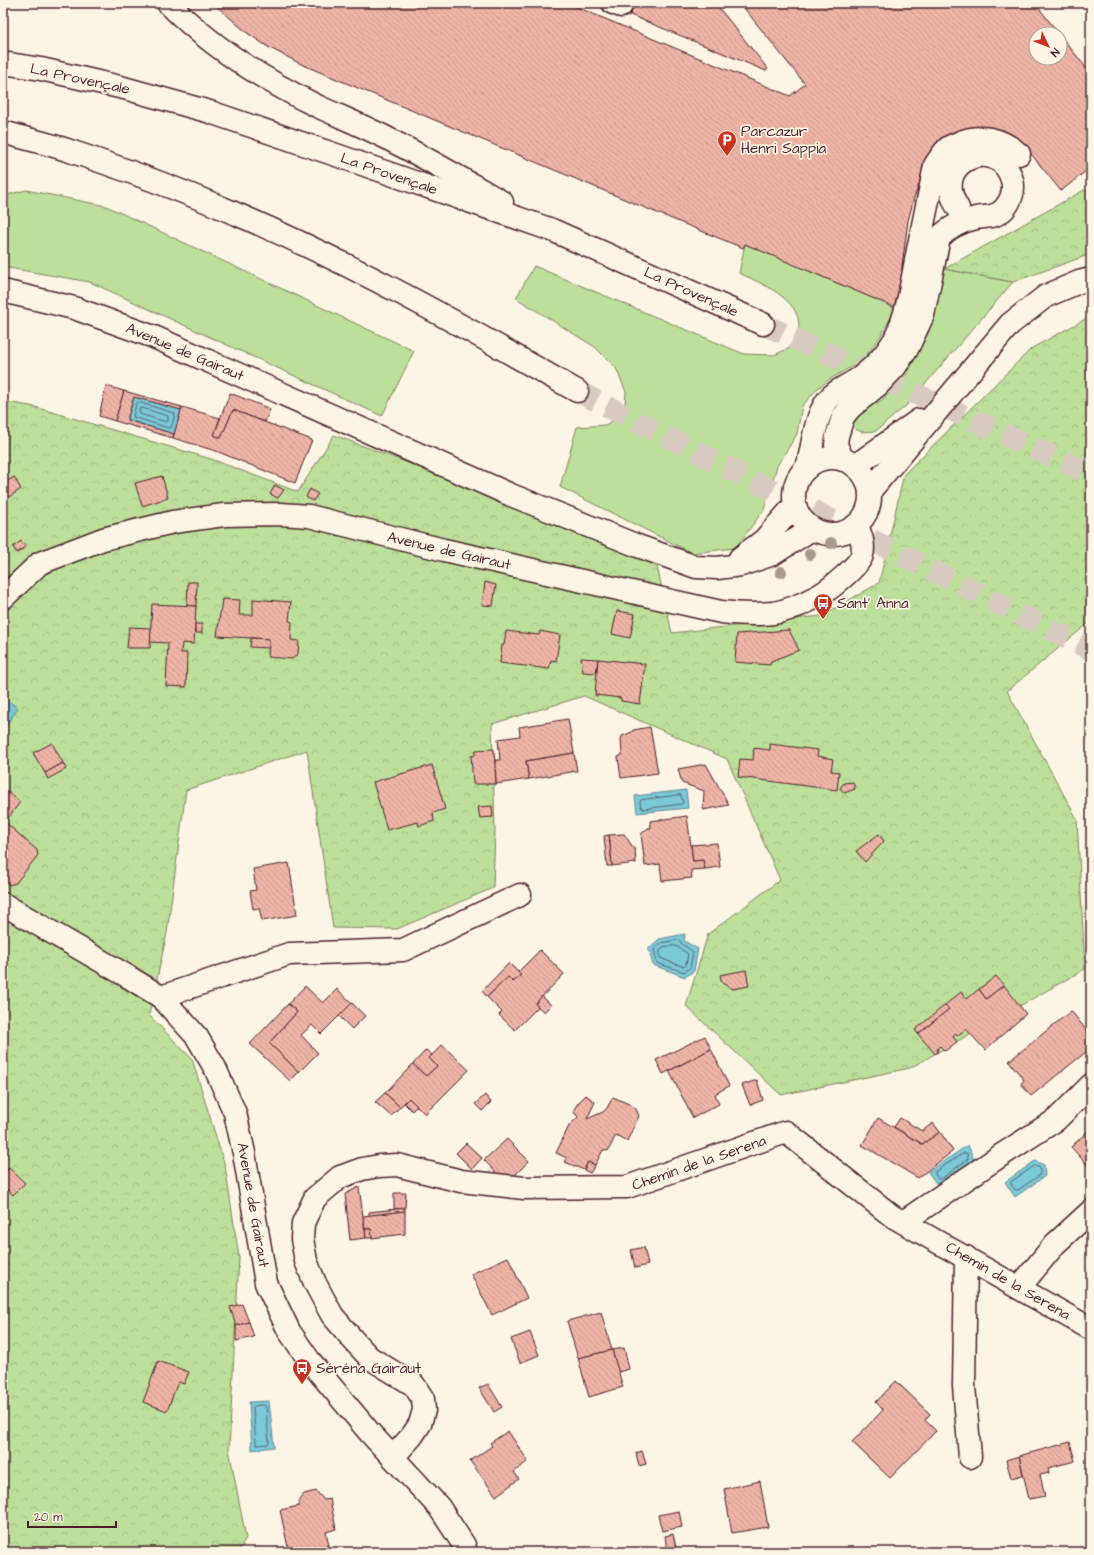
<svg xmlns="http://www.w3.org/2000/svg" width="1094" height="1555" viewBox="0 0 1094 1555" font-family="'Architects Daughter',sans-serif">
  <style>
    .grass { fill: #bce09a; stroke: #838062 }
    .forest { fill: url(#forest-crowns); stroke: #838062 }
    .water { fill: #7ac9d7; stroke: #678592 }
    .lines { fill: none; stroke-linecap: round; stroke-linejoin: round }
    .shore { stroke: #5d6370; stroke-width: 1 }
    .building { fill: url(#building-back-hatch); stroke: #4a1f2b }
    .highway-tunnel { stroke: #d8cac0; stroke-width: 22; stroke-dasharray: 22 11; stroke-linecap: butt }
    .minor-casing { stroke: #4a1f2b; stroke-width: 25 }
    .highway-casing { stroke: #4a1f2b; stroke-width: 25 }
    .minor { stroke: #fcf5e5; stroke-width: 22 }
    .highway { stroke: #fcf5e5; stroke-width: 22 }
    .tree { fill: #aa9a8e }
    .labels { text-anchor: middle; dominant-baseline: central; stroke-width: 3.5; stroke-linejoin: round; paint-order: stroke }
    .street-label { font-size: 15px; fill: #4a1f2b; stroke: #fcf5e5 }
    .poi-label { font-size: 15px; fill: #4a1f2b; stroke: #fcf5e5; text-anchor: start }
  </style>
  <defs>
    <pattern id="forest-crowns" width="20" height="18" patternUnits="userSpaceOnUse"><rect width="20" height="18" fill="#bce09a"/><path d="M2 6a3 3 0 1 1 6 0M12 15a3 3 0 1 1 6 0" fill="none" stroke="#a3c085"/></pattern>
    <pattern id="building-back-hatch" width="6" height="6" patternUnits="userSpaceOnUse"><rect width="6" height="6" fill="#eeb4a7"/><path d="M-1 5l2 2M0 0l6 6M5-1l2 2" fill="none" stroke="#ce9a90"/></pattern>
  </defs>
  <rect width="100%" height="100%" fill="#fcf5e5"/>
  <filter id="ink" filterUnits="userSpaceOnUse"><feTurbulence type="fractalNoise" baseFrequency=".025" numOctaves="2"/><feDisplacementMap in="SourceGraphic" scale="8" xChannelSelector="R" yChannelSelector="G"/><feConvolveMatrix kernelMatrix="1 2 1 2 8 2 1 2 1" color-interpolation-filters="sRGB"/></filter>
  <g filter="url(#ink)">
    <g class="grass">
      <polygon points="26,190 106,206 414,351 382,416 90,282 3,267 3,196"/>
      <path d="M745,244L896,308L880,337L863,360L832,378L818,388L802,406L797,434L777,466L764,510L735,548L692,553L560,487L577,427L605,425L618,418L625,405L626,392L616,368L595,347L516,298L534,266L744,354L774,355L790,348C793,342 799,333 799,327C800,298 760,283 739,273Z"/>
      <polygon points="944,269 1013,282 908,404 876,431 862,432 855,429 853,423 857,417 865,409 881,401 908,373 929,331"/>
    </g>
    <g class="forest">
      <polygon points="1084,190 1091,192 1091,254 1013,282 944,269"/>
      <polygon points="1091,316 1091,621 1007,691 1077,819 1085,969 910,1068 781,1095 686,1006 708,934 780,880 727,759 584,696 492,724 495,832 493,888 397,929 333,928 307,750 186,790 167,933 149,1015 192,1059 225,1166 239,1257 229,1449 246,1538 238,1552 3,1552 3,401 35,407 211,459 298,492 334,435 490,494 656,562 672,633 821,616 879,583 904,474 1032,348"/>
    </g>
    <g class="water">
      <polygon points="134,397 181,410 174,434 127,420"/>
      <polygon points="3,697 18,708 3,731"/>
      <polygon points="686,790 688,808 637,813 635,796"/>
      <polygon points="685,934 684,941 698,949 694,971 685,977 653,965 650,955 651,953 647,950 659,939"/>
      <polygon points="968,1145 974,1160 938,1186 928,1172"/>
      <polygon points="1035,1161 1044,1165 1045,1176 1015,1197 1005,1182"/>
      <polygon points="269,1401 274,1447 252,1450 249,1402"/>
    </g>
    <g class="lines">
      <g class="shore">
        <polygon points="138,402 174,413 175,415 171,428 169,428 133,417 136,404"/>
        <polygon points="142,408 168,416 168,421 166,422 140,414 139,410"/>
        <polygon points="681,795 683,802 682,804 643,809 641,807 640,802 641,800"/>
        <polygon points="679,940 682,944 693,952 690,968 684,972 657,963 654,949 661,943"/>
        <polygon points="676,946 688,954 686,965 684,967 660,958 660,951 663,947"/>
        <polygon points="964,1153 967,1153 968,1159 941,1179 938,1179 935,1174 935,1172"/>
        <polygon points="1035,1166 1040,1168 1040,1175 1018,1190 1015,1190 1011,1184 1011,1182"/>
        <polygon points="264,1405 266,1407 269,1442 268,1444 257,1445 256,1443 253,1407 255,1406"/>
      </g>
    </g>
    <g class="building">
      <polygon points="213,3 567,3 790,96 805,84 740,3 1035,3 1059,34 1036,34 1036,58 1060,58 1060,35 1091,74 1091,167 1061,191 1023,144 927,163 914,198 908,221 902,266 902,287 896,308 745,244 743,248 655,212 303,65 268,47 246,32"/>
      <polygon points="624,3 715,3 768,69 766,71 616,9"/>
      <polygon points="106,386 124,391 115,421 99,416"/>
      <polygon points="124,391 182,407 181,410 134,397 127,420 174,434 173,438 115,421"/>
      <polygon points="230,393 270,409 265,422 233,410 221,438 214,435"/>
      <polygon points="182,407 220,418 214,435 221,438 233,410 312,440 295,483 216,451 173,438"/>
      <polygon points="162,476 168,498 142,506 135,483"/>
      <polygon points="14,477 21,489 3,501 3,484"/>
      <polygon points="275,485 284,490 278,498 270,494"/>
      <polygon points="310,489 318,494 313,501 306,497"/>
      <polygon points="21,541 26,547 17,553 13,547"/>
      <polygon points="188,582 197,582 196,606 187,606"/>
      <polygon points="485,582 496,585 493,606 482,605"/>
      <polygon points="222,599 240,600 239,615 253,615 253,599 291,602 289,621 292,622 291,640 299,641 298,654 292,659 268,657 269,639 217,636"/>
      <polygon points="152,604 196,606 194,644 182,643 181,653 187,653 186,687 166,686 168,643 150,642"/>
      <polygon points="617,611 635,614 630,638 612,634"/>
      <rect x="195" y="624" width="7" height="9"/>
      <polygon points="129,627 151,628 150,648 127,648"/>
      <polygon points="789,630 799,650 771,661 770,665 735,662 737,634"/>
      <polygon points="506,631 539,635 540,631 560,635 556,661 551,660 549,669 500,663 502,645 504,645"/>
      <polygon points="251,638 269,639 269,648 250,647"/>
      <polygon points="581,658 598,659 596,673 583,672"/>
      <polygon points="598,659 645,664 640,704 621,701 621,698 595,695"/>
      <polygon points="568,719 574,753 526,761 529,779 496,784 495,760 500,760 498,739 520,736 519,727"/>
      <polygon points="650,727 658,773 621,778 618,757 622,755 621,739 622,736 632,732 633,730"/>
      <polygon points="52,743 63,763 45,773 33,753"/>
      <polygon points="770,744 818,750 817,756 833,759 831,771 839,772 837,790 738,777 740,759 753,760 754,748 770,750"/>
      <polygon points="494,749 496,784 473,784 471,756 475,755 476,750"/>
      <polygon points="574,753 577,771 529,779 526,761"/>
      <polygon points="63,763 66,769 48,779 45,773"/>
      <polygon points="706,764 729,805 703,810 704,791 682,783 678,769"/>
      <polygon points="432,765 445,809 433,813 434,821 419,826 418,822 387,830 373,782"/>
      <polygon points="853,782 855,789 844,793 840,788 844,783"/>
      <polygon points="3,788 20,802 5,822 37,850 38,855 16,883 9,885 3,879"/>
      <polygon points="492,806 493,817 480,818 478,807"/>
      <polygon points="687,816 693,861 703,860 705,869 691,870 692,878 662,881 660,864 645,866 641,834 648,828 651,828 650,821"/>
      <polygon points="624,834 635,850 636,863 612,866 609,835"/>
      <polygon points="879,834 884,841 865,862 856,851"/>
      <polygon points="609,835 612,866 607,866 604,836"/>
      <polygon points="717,843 720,867 705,869 703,860 693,861 691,845"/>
      <polygon points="289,863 297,915 262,921 259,908 253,909 250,891 256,890 253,869"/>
      <polygon points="540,950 564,974 535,1004 538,1007 515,1030 499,1015 502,1012 487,997 508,977 513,982 521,975 518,972"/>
      <polygon points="509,963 521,975 513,982 508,977 487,997 482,991"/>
      <polygon points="746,970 749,986 733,989 722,983 720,975"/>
      <polygon points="996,976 1004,985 986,999 979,989"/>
      <polygon points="1004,985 1026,1014 985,1050 966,1029 957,1036 956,1033 953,1037 957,1042 945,1051 940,1046 937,1049 938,1051 935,1054 918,1034 949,1009 945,1005 961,992 967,999 979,989 986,999"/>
      <polygon points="305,986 323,1003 337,989 352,1003 321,1034 312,1025 301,1035 318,1053 299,1072 269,1043 297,1012 288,1004"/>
      <polygon points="542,996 551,1005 544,1012 535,1004"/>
      <polygon points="352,1003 365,1016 352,1029 339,1016"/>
      <polygon points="288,1004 297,1012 269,1043 299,1072 290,1081 250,1044"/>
      <polygon points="945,1005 949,1009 918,1034 915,1030"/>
      <polygon points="1071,1011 1091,1036 1091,1048 1031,1096 1021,1084 1024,1080 1009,1061"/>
      <polygon points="705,1036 711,1049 663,1074 656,1060"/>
      <polygon points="442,1045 469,1070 425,1114 409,1098 400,1107 385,1093 413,1064 426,1076 437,1066 429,1058"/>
      <polygon points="711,1049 729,1086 715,1094 719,1104 693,1118 669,1071"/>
      <polygon points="426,1050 432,1055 429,1058 437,1066 426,1076 413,1064"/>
      <polygon points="757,1080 763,1100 750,1105 742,1085"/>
      <polygon points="385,1093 400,1107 391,1116 375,1102"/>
      <polygon points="485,1095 491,1102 482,1111 475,1104"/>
      <polygon points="586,1095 595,1102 587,1119 603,1112 607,1108 613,1097 631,1105 636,1109 639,1116 627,1141 616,1135 608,1151 603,1150 595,1165 588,1162 584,1170 565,1162 567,1158 556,1153 569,1126 578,1117 573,1111 578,1103"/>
      <polygon points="409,1098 417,1106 412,1111 404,1103"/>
      <polygon points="878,1118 922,1144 940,1132 953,1151 918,1178 862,1145"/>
      <polygon points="900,1118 922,1131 933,1123 940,1132 922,1144 894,1127"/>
      <polygon points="1091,1128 1091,1169 1071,1147"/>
      <polygon points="507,1139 529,1161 512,1178 500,1177 484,1160"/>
      <polygon points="466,1143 482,1158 472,1169 456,1153"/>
      <polygon points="588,1162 595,1165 590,1173 584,1170"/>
      <polygon points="9,1168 25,1183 13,1195 3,1185 3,1174"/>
      <polygon points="359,1187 366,1238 350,1240 345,1194"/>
      <polygon points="394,1193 406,1193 405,1208 394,1209"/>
      <polygon points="405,1208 405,1211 369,1216 369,1212"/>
      <polygon points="405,1211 405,1234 372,1238 371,1229 365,1229 363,1216"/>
      <polygon points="365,1229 371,1229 372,1238 366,1238"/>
      <polygon points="644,1247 648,1265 635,1268 631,1250"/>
      <polygon points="508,1257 527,1298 492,1315 471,1274"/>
      <polygon points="242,1304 249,1322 236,1326 230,1307"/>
      <polygon points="601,1312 612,1350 578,1358 567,1321"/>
      <polygon points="249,1322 254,1337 236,1341 236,1326"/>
      <polygon points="530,1332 539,1355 520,1363 511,1339"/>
      <polygon points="624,1348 629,1369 618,1372 612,1350"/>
      <polygon points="612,1350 623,1387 589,1397 578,1358"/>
      <polygon points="158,1361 189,1372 184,1384 178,1382 167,1411 143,1402"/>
      <polygon points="896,1381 930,1414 925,1420 936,1431 890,1478 852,1442 883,1410 876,1402"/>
      <polygon points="488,1384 502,1407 494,1412 479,1388"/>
      <polygon points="508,1431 528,1461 514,1472 519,1479 496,1496 470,1461 492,1446 490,1443"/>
      <polygon points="1070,1442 1075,1461 1048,1468 1049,1473 1040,1475 1045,1496 1029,1499 1019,1456"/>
      <polygon points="642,1451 646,1464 639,1466 636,1453"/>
      <polygon points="1019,1456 1023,1475 1011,1478 1006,1460"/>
      <polygon points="760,1481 768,1527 732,1533 724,1489"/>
      <polygon points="316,1491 324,1500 330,1499 336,1529 326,1532 329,1545 299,1552 289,1552 280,1510 299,1506 299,1500 304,1494"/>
      <polygon points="679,1511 682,1527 662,1531 658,1515"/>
      <polygon points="673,1534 677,1552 667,1552 665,1536"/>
      <polygon points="747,1548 747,1552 728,1552 728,1551"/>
    </g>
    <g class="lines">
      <g class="highway-tunnel">
        <polyline points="763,324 1091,474"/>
        <polyline points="577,391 736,472 1091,650"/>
      </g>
      <g class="minor-casing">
        <g id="minor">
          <polyline points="613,3 621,6"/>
          <polyline points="3,291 74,308 154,337 511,495 638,546 696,567 717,568 741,565 773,554 812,529"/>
          <circle cx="832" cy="496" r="38"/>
          <path d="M843,460L836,445L837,436L843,417L850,408L878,385L895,367L907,349L923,315L939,238C948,228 963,221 976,218C987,216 995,218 1004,209C1011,201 1015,190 1012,180C999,133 928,161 958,208"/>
          <polyline points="855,466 919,420"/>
          <path d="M807,468C813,446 814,420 827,401C835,390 850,385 861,377C874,367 887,353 895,339C907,315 911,287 916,260C922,229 929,197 935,165C939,160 943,152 948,148C950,146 954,145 956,144C979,133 1001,138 1019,154"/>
          <polyline points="870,491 1010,324 1046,296 1079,282 1091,279"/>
          <polyline points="740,558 764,540 795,505"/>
          <path d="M3,598L40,563L103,539L173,522L224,515L281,514L309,516L444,550L721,612C738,614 755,615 773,613C787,611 805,603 818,596C828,591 860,565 862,555C865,544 860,534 857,525"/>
          <polyline points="3,904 127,976 161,997 197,1037 215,1068 235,1113 244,1153 266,1283 289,1331 309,1360 370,1433 439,1507 464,1545 466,1552"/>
          <polyline points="161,997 289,954 403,950 520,895"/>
          <polyline points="903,1222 1000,1156 1056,1120 1091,1085"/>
          <polyline points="966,1257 964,1386 970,1457"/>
          <polyline points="1019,1288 1055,1244 1091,1211"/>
          <polyline points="393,1457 412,1436 420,1424 424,1410 423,1399 414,1385 370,1358 354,1341 332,1315 315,1283 306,1261 302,1239 303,1223 315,1198 340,1177 362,1169 379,1166 397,1165 461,1181 524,1188 627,1187 786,1132 892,1216 1091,1329"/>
        </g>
      </g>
      <g class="highway-casing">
        <g id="highway">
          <path d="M168,3C211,47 262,79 317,106C343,118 371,129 396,143C432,161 467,182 502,202"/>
          <polyline points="3,63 41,69 124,88 210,112 339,156 552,230 763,324"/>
          <path d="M3,132C26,139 50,144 73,152C127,170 181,190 234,213C352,263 465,327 577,391"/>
        </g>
      </g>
      <use href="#minor" class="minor"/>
      <use href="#highway" class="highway"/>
    </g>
    <g class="tree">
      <circle cx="831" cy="543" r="6"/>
      <circle cx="810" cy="554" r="6"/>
      <circle cx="781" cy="572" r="6"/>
    </g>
  </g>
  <defs>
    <g id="parking-pin" transform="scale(1)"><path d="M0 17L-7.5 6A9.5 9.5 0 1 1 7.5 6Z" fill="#c8321e" stroke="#fcf5e5"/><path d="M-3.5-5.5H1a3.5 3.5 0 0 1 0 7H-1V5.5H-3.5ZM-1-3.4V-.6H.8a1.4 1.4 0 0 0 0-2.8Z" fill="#fff"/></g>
    <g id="bus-pin" transform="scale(1)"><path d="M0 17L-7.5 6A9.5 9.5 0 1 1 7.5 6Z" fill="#c8321e" stroke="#fcf5e5"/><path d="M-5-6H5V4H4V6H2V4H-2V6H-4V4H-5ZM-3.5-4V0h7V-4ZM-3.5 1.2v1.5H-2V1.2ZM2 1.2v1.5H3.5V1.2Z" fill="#fff"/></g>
  </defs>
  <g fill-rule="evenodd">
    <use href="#parking-pin" x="727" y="140"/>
    <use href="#bus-pin" x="823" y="603"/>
    <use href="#bus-pin" x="302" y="1368"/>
  </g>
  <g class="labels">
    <g class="street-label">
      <text transform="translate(80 79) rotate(12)">La Provençale</text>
      <text transform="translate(389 174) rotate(19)">La Provençale</text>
      <text transform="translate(691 292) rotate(24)">La Provençale</text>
      <text transform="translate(185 352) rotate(23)">Avenue de Gairaut</text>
      <text transform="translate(449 551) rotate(13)">Avenue de Gairaut</text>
      <text transform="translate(699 1163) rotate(-19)">Chemin de la Serena</text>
      <text transform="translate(253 1205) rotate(80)">Avenue de Gairaut</text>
      <text transform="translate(1008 1281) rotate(30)">Chemin de la Serena</text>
    </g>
    <g class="poi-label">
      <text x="741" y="131">Parcazur<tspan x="741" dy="17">Henri Sappia</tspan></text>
      <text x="837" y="603">Sant' Anna</text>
      <text x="316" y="1368">Séréna Gairaut</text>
    </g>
  </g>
  <rect width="1094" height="1555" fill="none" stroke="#fcf5e5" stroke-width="16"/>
  <rect x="8" y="8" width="1078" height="1539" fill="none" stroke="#4a1f2b" stroke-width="1.5" filter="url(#ink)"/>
  <g transform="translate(1048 46) rotate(133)"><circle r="19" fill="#fcf5e5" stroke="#b59f9b"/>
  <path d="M0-3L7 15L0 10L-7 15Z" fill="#c8321e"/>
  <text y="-6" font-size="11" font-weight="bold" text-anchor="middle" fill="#4a1f2b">N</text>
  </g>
  <path d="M28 1521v6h88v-6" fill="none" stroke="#4a1f2b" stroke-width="2"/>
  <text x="34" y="1521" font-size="12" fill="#4a1f2b" stroke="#fcf5e5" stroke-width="3" paint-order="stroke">20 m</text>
</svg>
